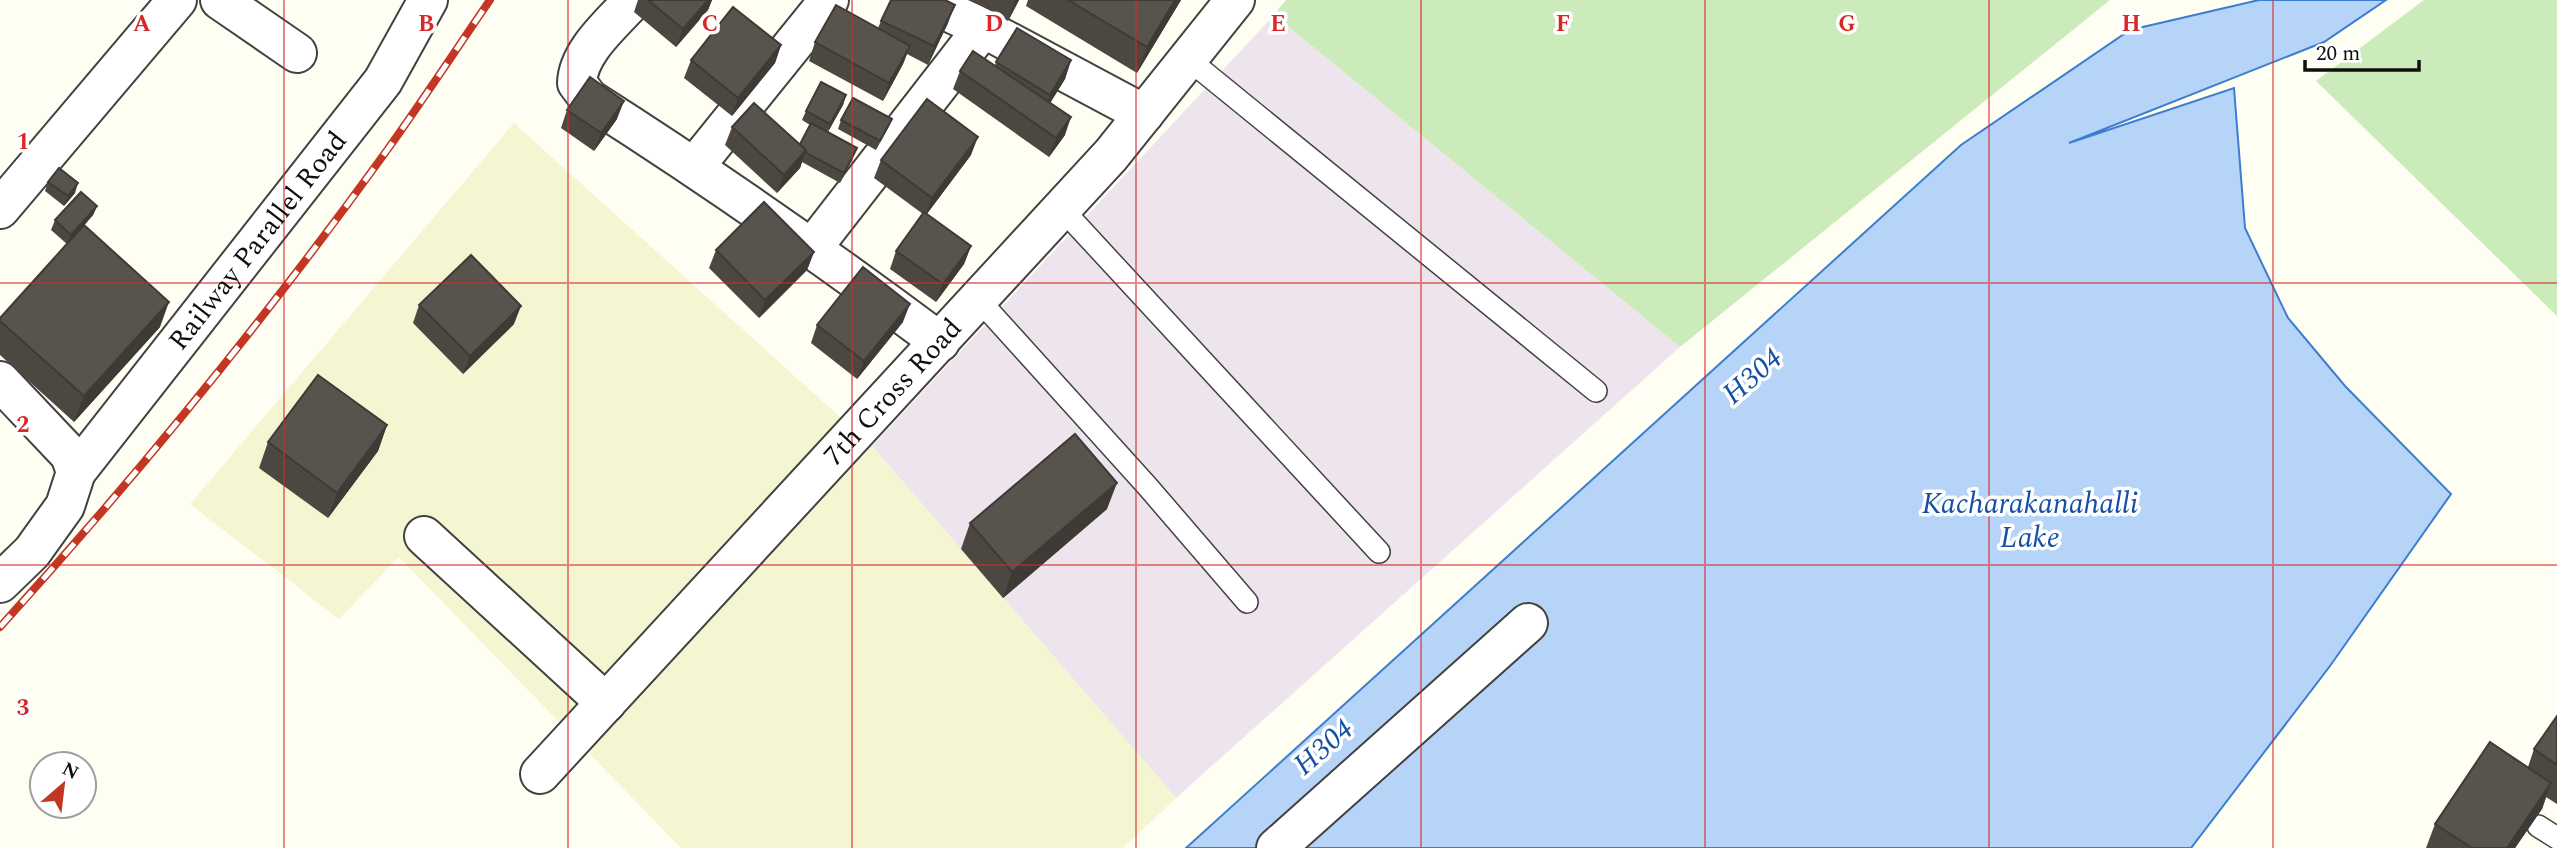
<svg xmlns="http://www.w3.org/2000/svg" width="2557" height="848" viewBox="0 0 2557 848" font-family="Spectral,serif">
  <style>
    .industrial { fill: #eee4ed }
    .farmland { fill: #f3f6d1 }
    .green { fill: #ccebba }
    .water { fill: #b6d4f7; stroke: #3c7dcf; stroke-width: 2 }
    .lines { fill: none; stroke-linecap: round; stroke-linejoin: round }
    .lane-casing { stroke: #424242; stroke-width: 24 }
    .street-casing { stroke: #424242; stroke-width: 42 }
    .lane { stroke: #fff; stroke-width: 21 }
    .street { stroke: #fff; stroke-width: 38 }
    .rail-casing { stroke: #c33624; stroke-width: 8 }
    .rail { stroke: #fff; stroke-width: 5; stroke-dasharray: 16; stroke-linecap: butt }
    .wall { fill: #4c4741 }
    .shaded-wall { fill: #3e3a35 }
    .building { fill: #58534c; stroke: #3e3a35; stroke-width: 2 }
    .grid { fill: none; stroke: #d62828; stroke-width: 2; stroke-opacity: 0.55 }
    .labels { text-anchor: middle; dominant-baseline: central; stroke-width: 7; stroke-linejoin: round; paint-order: stroke }
    .street-label { font-size: 28px; fill: #0f0f0f; stroke: #fff }
    .water-label { font-size: 30px; font-style: italic; fill: #1650a4; stroke: #fff }
    .grid-label { font-size: 23px; text-anchor: middle; font-weight: bold; fill: #d62828; stroke: #fff; stroke-width: 7; stroke-linejoin: round; paint-order: stroke }
  </style>
  <rect width="100%" height="100%" fill="#fffef2"/>
  <polygon class="industrial" points="1274,15 1680,347 1176,798 872,446"/>
  <polygon class="farmland" points="514,123 872,446 1176,798 1123,848 681,848 399,557 339,619 190,504"/>
  <g class="green">
    <polygon points="1286,0 2110,0 1680,347 1274,15"/>
    <polygon points="2424,0 2557,0 2557,316 2316,81"/>
  </g>
  <polygon class="water" points="2259,0 2386,0 2324,42 2069,143 2234,88 2245,228 2288,318 2345,386 2451,494 2330,666 2191,848 1186,848 1961,145 2130,30"/>
  <g class="lines">
    <g class="lane-casing">
      <g id="lane">
        <polyline points="1188,59 1596,391"/>
        <polyline points="1062,209 1379,552"/>
        <polyline points="979,300 1148,487 1247,602"/>
        <polyline points="2538,826 2557,838"/>
      </g>
    </g>
    <g class="street-casing">
      <g id="street">
        <polyline points="220,0 297,53"/>
        <path d="M633,0C613,23 578,51 577,83L589,99C710,176 826,257 940,342"/>
        <polyline points="923,0 983,28 1144,114"/>
        <polyline points="695,166 829,0"/>
        <polyline points="0,209 177,0"/>
        <polyline points="813,247 983,28"/>
        <polyline points="0,381 70,455 76,472 65,506 32,552 0,583"/>
        <path id="s1" d="M76,472L383,81L428,0"/>
        <polyline points="424,536 606,703"/>
        <path id="s2" d="M540,774L1111,155L1235,0"/>
        <polyline points="1276,848 1528,623"/>
      </g>
    </g>
    <use href="#lane" class="lane"/>
    <use href="#street" class="street"/>
    <g class="rail-casing">
      <path id="rail" d="M0,627C137,476 266,318 385,153C421,103 455,51 490,0"/>
    </g>
    <use href="#rail" class="rail"/>
  </g>
  <g class="wall">
    <polygon points="638,0 712,0 708,10 676,47 634,12"/>
    <polygon points="972,0 1019,0 1008,21"/>
    <polygon points="1028,0 1181,0 1137,73 1026,6"/>
    <polygon points="881,21 948,23 928,65 907,54 903,64 883,101 809,61 815,42 878,28"/>
    <polygon points="781,45 775,63 732,116 684,78 691,60"/>
    <polygon points="1071,60 1065,79 1050,103 1065,135 1049,157 953,89 960,71 995,66 996,62"/>
    <polygon points="846,95 843,105 827,132 853,158 840,183 802,162 800,168 777,193 725,145 732,127 800,144 810,125 802,120 806,111"/>
    <polygon points="567,110 617,119 594,151 561,128"/>
    <polygon points="892,119 888,128 876,150 838,129 841,120"/>
    <polygon points="971,155 927,214 971,246 964,264 936,302 890,269 896,251 923,214 874,178 881,160"/>
    <polygon points="48,182 75,193 64,206 45,191"/>
    <polygon points="97,206 93,215 82,228 160,327 74,422 0,355 0,318 67,244 51,230 55,220"/>
    <polygon points="716,250 814,252 807,270 759,318 709,268"/>
    <polygon points="419,305 514,324 463,374 413,323"/>
    <polygon points="903,322 857,379 811,343 817,325"/>
    <polygon points="387,425 378,451 328,518 259,468 268,442"/>
    <polygon points="1107,509 1003,598 961,549 970,523"/>
    <polygon points="2557,716 2557,804 2546,797 2542,809 2515,848 2426,848 2435,824 2528,767 2534,749"/>
  </g>
  <g class="shaded-wall">
    <polygon points="708,0 712,0 708,10 676,47 683,29"/>
    <polygon points="1015,0 1019,0 1008,21"/>
    <polygon points="1175,0 1181,0 1137,73 1147,47"/>
    <polygon points="955,5 948,23 928,65 934,46"/>
    <polygon points="781,45 775,63 732,116 738,98"/>
    <polygon points="910,46 903,64 883,101 889,83"/>
    <polygon points="1071,60 1065,79 1044,113 1050,95"/>
    <polygon points="846,95 843,105 827,134 830,124"/>
    <polygon points="624,101 617,119 594,151 601,133"/>
    <polygon points="1071,117 1065,135 1049,157 1056,138"/>
    <polygon points="978,137 971,155 925,216 932,198"/>
    <polygon points="857,148 853,158 840,183 844,173"/>
    <polygon points="806,150 800,168 777,193 784,175"/>
    <polygon points="78,183 75,193 64,206 68,196"/>
    <polygon points="97,206 93,215 67,244 71,235"/>
    <polygon points="971,246 964,264 936,302 943,284"/>
    <polygon points="814,252 807,270 759,318 765,300"/>
    <polygon points="169,302 160,327 74,422 84,396"/>
    <polygon points="910,304 903,322 857,379 864,361"/>
    <polygon points="521,306 514,324 463,374 470,356"/>
    <polygon points="387,425 378,451 328,518 337,493"/>
    <polygon points="1117,483 1107,509 1003,598 1012,572"/>
    <polygon points="2551,783 2542,809 2515,848 2507,848"/>
  </g>
  <g class="building">
    <polygon points="648,0 708,0 683,29"/>
    <polygon points="891,0 945,0 955,5 934,46 881,21"/>
    <polygon points="1068,0 1175,0 1147,47"/>
    <polygon points="836,5 910,46 889,83 815,42"/>
    <polygon points="733,7 781,45 738,98 691,60"/>
    <polygon points="1017,28 1071,60 1050,95 996,62"/>
    <polygon points="973,51 1071,117 1056,138 960,71"/>
    <polygon points="590,77 624,101 601,133 567,110"/>
    <polygon points="821,82 846,95 830,124 806,111"/>
    <polygon points="853,98 892,119 880,141 841,120"/>
    <polygon points="927,99 978,137 932,198 881,160"/>
    <polygon points="754,103 806,150 784,175 732,127"/>
    <polygon points="811,123 857,148 844,173 806,153 806,150 800,144"/>
    <polygon points="59,168 78,183 68,196 48,182"/>
    <polygon points="81,192 97,206 71,235 55,220"/>
    <polygon points="764,202 814,252 765,300 716,250"/>
    <polygon points="924,212 971,246 943,284 896,251"/>
    <polygon points="84,225 169,302 84,396 0,321 0,318"/>
    <polygon points="471,255 521,306 470,356 419,305"/>
    <polygon points="863,267 910,304 864,361 817,325"/>
    <polygon points="318,375 387,425 337,493 268,442"/>
    <polygon points="1075,434 1117,483 1012,572 970,523"/>
    <polygon points="2557,716 2557,765 2534,749"/>
    <polygon points="2490,742 2551,783 2507,848 2472,848 2435,824"/>
  </g>
  <path class="grid" d="M284,0V848M568,0V848M852,0V848M1136,0V848M1421,0V848M1705,0V848M1989,0V848M2273,0V848M0,283H2557M0,565H2557"/>
  <g class="labels">
    <g class="street-label">
      <text stroke="none"><textPath href="#s1" startOffset="294">Railway Parallel Road</textPath></text>
      <text stroke="none"><textPath href="#s2" startOffset="520">7th Cross Road</textPath></text>
    </g>
    <g class="water-label">
      <text transform="translate(1753 376) rotate(-41)">H304</text>
      <text x="2030" y="504">Kacharakanahalli<tspan x="2030" dy="34">Lake</tspan></text>
      <text transform="translate(1324 747) rotate(-41)">H304</text>
    </g>
  </g>
  <g class="grid-label">
    <text x="142" y="31">A</text>
    <text x="426" y="31">B</text>
    <text x="710" y="31">C</text>
    <text x="994" y="31">D</text>
    <text x="1278" y="31">E</text>
    <text x="1563" y="31">F</text>
    <text x="1847" y="31">G</text>
    <text x="2131" y="31">H</text>
    <text x="23" y="149">1</text>
    <text x="23" y="432">2</text>
    <text x="23" y="715">3</text>
  </g>
  <g transform="translate(63 785) rotate(28)"><circle r="33" fill="#ffffff" stroke="#9f9f9f" stroke-width="2"/>
  <path d="M0-5L12 26L0 18L-12 26Z" fill="#c33624"/>
  <text y="-10" font-size="19" font-weight="bold" text-anchor="middle" fill="#0f0f0f">N</text>
  </g>
  <path d="M2305 60v10h114v-10" fill="none" stroke="#0f0f0f" stroke-width="3.5"/>
  <text x="2316" y="60" font-size="21" fill="#0f0f0f" stroke="#ffffff" stroke-width="5" paint-order="stroke">20 m</text>
</svg>
